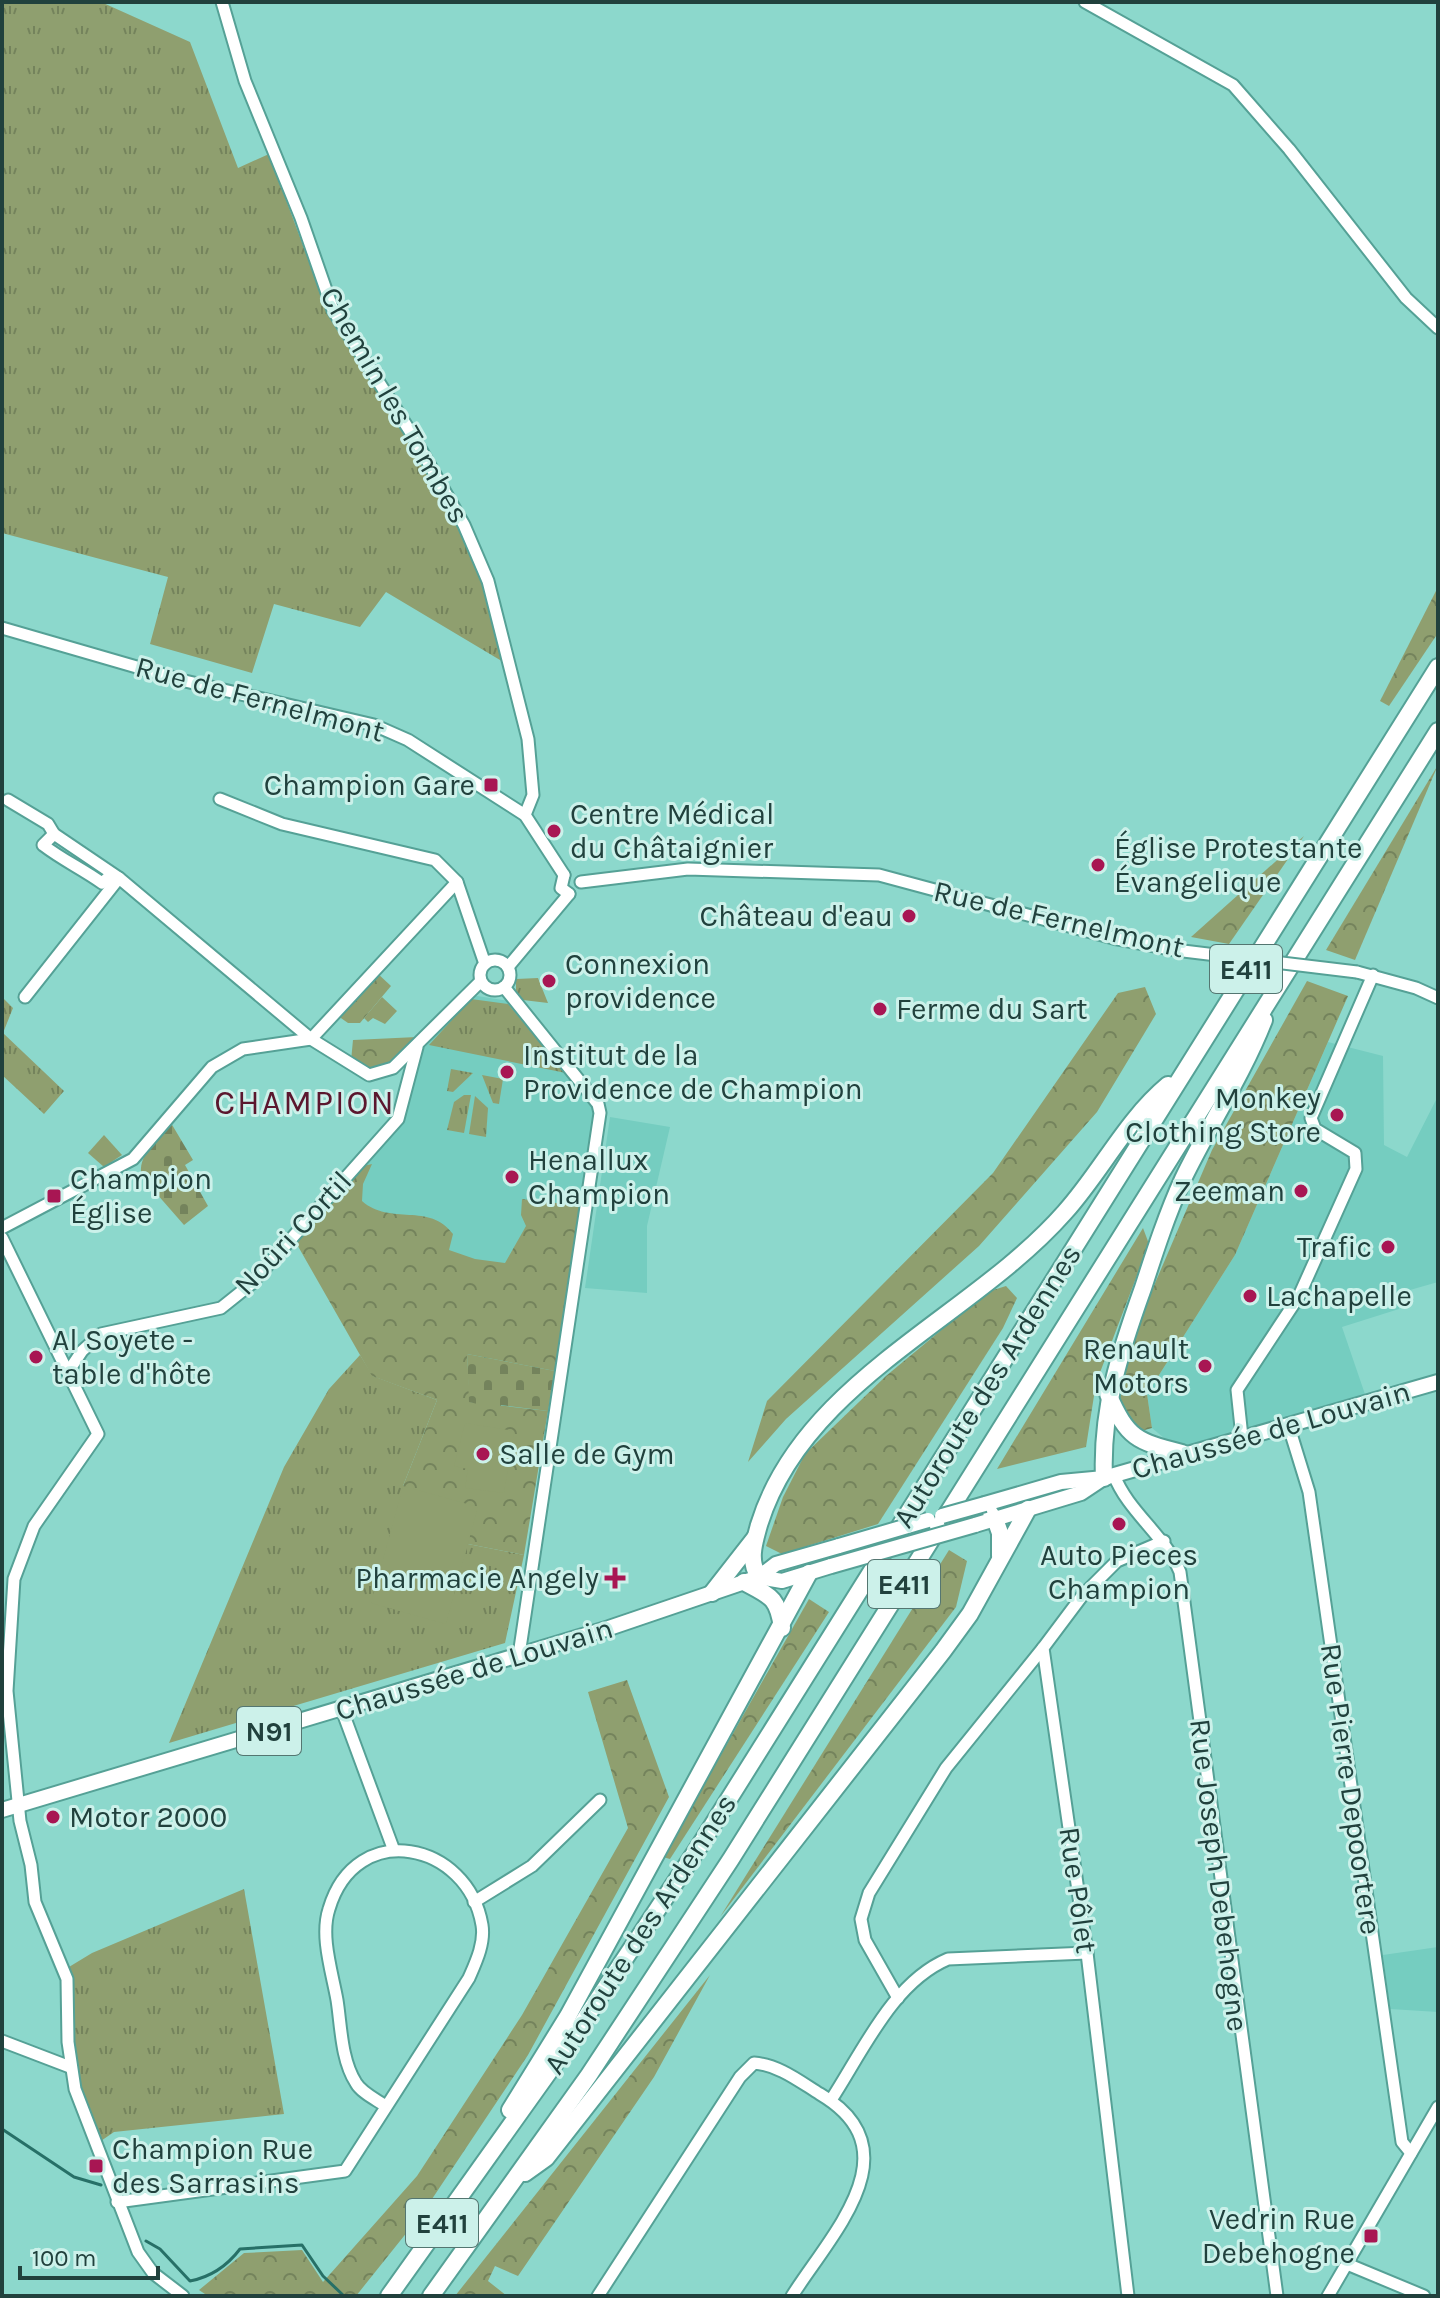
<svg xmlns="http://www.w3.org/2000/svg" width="1440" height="2298" viewBox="0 0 1440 2298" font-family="Karla,sans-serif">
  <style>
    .built { fill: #75cdc0 }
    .grass { fill: url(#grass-tufts) }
    .forest { fill: url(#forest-crowns) }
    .cemetery { fill: url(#cemetery-stones) }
    .pitch { fill: #8f9f6f }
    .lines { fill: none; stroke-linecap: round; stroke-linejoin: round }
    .stream { stroke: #277067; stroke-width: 3 }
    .minor-casing { stroke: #55a196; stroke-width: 15 }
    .major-casing { stroke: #55a196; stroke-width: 18 }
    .highway-casing { stroke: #55a196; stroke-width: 20 }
    .minor { stroke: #fff; stroke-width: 11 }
    .major { stroke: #fff; stroke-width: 14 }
    .highway { stroke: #fff; stroke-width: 16 }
    .minor-bridge-casing { stroke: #55a196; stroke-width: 15; stroke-linecap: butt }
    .major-bridge-casing { stroke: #55a196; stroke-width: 18; stroke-linecap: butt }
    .minor-bridge { stroke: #fff; stroke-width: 11 }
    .major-bridge { stroke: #fff; stroke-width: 14 }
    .poi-dot { fill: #a81653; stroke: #ccf1ea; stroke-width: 3 }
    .labels { text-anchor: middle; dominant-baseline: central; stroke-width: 6; stroke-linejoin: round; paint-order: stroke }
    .shield { fill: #ccf1ea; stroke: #547671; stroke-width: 2 }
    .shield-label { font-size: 28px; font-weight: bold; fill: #21413d }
    .street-label { font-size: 30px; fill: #21413d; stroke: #ccf1ea }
    .poi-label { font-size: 30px; fill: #21413d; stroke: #ccf1ea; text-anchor: start }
    .quarter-label { font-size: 34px; letter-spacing: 2px; fill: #5b172e; stroke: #ccf1ea }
  </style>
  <defs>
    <pattern id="grass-tufts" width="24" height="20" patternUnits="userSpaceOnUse" patternTransform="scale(2)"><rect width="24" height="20" fill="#8f9f6f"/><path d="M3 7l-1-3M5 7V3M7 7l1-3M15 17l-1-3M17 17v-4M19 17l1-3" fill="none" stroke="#74835c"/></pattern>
    <pattern id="forest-crowns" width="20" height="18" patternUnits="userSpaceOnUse" patternTransform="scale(2)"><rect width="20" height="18" fill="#8f9f6f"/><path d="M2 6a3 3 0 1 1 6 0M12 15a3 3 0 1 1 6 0" fill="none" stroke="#74835c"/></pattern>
    <pattern id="cemetery-stones" width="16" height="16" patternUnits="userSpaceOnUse" patternTransform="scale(2)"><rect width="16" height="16" fill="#8f9f6f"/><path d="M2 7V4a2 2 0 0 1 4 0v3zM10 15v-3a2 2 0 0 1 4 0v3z" fill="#74835c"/></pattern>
  </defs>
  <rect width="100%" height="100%" fill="#8cd8cc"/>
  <g class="built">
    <polygon points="471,995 509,1001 597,1112 550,1413 488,1410 316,1218 399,1122 419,1054"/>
    <polygon points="1328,1042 1383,1056 1384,1145 1407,1157 1438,1096 1438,1282 1396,1294 1399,1309 1342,1327 1368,1403 1182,1453 1152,1428 1147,1394 1235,1255"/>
    <polygon points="610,1117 670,1127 647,1226 647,1293 585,1288"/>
    <polygon points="1438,1947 1438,2012 1390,2009 1383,1955"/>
  </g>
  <g class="grass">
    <polygon points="2,2 101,2 190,42 238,168 269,154 330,318 409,435 481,572 505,663 386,592 360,627 274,604 252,673 150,644 168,577 2,533"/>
    <polygon points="538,978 548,1003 523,1000 516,993 516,979"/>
    <polygon points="2,997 13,1008 3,1033 64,1091 44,1114 2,1075"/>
    <polygon points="471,999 508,1004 566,1073 429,1045"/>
    <polygon points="451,1069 473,1073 453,1092 447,1091"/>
    <polygon points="482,1075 503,1079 499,1104 493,1103"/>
    <polygon points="464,1095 471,1095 464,1133 447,1130 454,1102"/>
    <polygon points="475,1096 488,1108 486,1137 469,1134"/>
    <polygon points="104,1135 122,1155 104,1167 88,1153"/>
    <polygon points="360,1355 373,1376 437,1400 403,1486 468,1544 524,1555 505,1643 169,1743 284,1467 329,1389"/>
    <polygon points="244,1889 284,2114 114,2132 95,2145 82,2112 64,1970 92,1953"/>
  </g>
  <g class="forest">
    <polygon points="1438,587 1438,633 1389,706 1380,701"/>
    <polygon points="1438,765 1355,960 1326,950"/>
    <polygon points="1304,836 1229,944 1191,937"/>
    <polygon points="376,972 391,986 360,1023 348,1023 338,1016"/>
    <polygon points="1307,981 1348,996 1235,1255 1147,1394 1152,1428 1141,1431 1122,1412 1118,1395 1135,1330 1212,1150"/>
    <polygon points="1145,987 1156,1014 1097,1112 979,1246 786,1419 748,1462 767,1401 993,1173 1118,993"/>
    <polygon points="417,1037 393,1065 369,1073 351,1061 353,1040"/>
    <path d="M372,1164L363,1184L362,1201C390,1226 430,1202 453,1234L449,1250L475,1259L505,1263L526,1226L521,1215L522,1199L582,1206L555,1371L467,1354L470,1402L548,1411L524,1555L468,1544L446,1624L371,1603L403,1486L437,1400L372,1376L295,1241L363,1166Z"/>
    <polygon points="1143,1228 1149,1244 1096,1383 1086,1447 997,1469"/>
    <polygon points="1006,1286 1017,1298 1003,1328 878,1524 782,1554 766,1546 783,1497 805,1454 886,1376 987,1292"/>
    <polygon points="949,1550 967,1561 956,1607 720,1917"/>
    <polygon points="809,1599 829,1612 670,1859 663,1857"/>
    <polygon points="627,1680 669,1797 528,2055 424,2211 356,2296 208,2296 199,2290 244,2253 302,2250 323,2282 417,2176 522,2015 628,1828 588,1692"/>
    <polygon points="710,1975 654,2077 518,2276 495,2266 488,2281 507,2296 455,2296"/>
  </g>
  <g class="cemetery">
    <path d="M171,1123L193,1160L185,1165L208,1206L184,1225L142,1177C136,1156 158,1139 171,1123Z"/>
    <polygon points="467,1354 555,1371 548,1411 501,1405 499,1409 469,1402"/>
  </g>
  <g class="pitch">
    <polygon points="382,997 397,1011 385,1024 373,1018 368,1022 364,1018"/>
    <polygon points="465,1423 514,1431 504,1493 465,1488 468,1469 454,1466"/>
    <polygon points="403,1486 478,1507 446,1624 371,1603"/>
  </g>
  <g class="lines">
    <g class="stream">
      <polyline points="2,2129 74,2177 101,2185"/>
      <path d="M146,2241L160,2249L190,2281C211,2277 227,2266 240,2249L302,2245L323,2276L344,2296"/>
    </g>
    <g class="minor-casing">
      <g id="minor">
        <polyline points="222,2 245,81 301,218 333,310 413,436 464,525 488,581 528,739 533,795 525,815"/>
        <polyline points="1085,2 1233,85 1289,149 1406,298 1438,328"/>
        <polyline points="2,628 185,681 374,725 408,740 525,815 564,875"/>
        <polyline points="220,799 282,824 435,860 457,882 485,964"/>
        <polyline points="8,800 48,824 54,834 119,878"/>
        <path d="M54,834L43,845C64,861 81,868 102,883L112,874"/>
        <polyline points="564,875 561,888 569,894"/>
        <polyline points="581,882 688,869 879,875 1117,939 1175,950"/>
        <circle cx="495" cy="975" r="15"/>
        <polyline points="508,967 569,894"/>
        <polyline points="1357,972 1416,988 1438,998"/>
        <polyline points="504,987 598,1104 600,1113 519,1655"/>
        <polyline points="25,997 119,878 311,1039 369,1075 393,1068 481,981"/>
        <polyline points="311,1039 457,882"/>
        <polyline points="2,1228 133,1159 212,1067 243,1049 311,1039"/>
        <polyline points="2,1238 98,1434 34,1526 14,1579 7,1691 20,1821 31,1865 35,1902 67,1979 68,2042 75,2089 138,2252 153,2273 183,2296"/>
        <polyline points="68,1372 82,1351 101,1334 221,1308 251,1284 398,1119 417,1047"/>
        <polyline points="1288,1424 1309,1492 1402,2142 1411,2153"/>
        <polyline points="1242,1437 1237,1390 1299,1296 1356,1169 1355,1153 1315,1129 1311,1118 1373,975"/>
        <path d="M1114,1475C1128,1512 1165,1535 1180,1572L1277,2296"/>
        <polyline points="342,1710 393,1848"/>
        <polyline points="474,1902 532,1866 600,1800"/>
        <polyline points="898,1998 865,1940 861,1919 869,1893 946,1768 1043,1648"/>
        <polyline points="2,2041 70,2067"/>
        <path d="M831,2100C863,2051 893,1982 948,1959L1087,1953"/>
        <path d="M117,2202L345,2171L469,1978C476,1962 485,1943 482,1925C468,1842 356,1818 329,1909C320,1936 332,1972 337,2000C341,2025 341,2060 356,2083C361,2092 375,2099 384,2105"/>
        <polyline points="1347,2264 1424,2296"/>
        <path d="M598,2296L740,2077L754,2063C779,2065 799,2081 820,2094C915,2150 832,2233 792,2296"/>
        <polyline points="1128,2296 1087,1953 1043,1648 1082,1596 1117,1561 1164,1541"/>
        <polyline points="1328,2296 1438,2107"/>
      </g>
    </g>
    <g class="major-casing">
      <g id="major">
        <polyline points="995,1519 985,1504 1061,1482 1104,1478 1438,1382"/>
        <polyline points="975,1525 1081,1493 1102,1479"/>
        <polyline points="759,1577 782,1581 831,1566"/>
        <polyline points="2,1810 609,1628 759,1577 776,1564 839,1546"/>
      </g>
    </g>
    <g class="highway-casing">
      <g id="highway">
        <path d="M1108,1394C1128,1439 1136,1441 1182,1453"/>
        <path d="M1104,1478C1101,1409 1120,1352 1143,1288C1155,1251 1167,1214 1183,1179C1209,1125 1242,1076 1264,1020"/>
        <polyline points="995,1519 1000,1533 1000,1556"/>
        <path d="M759,1577C748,1561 754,1543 759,1525C803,1381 972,1318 1065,1212C1101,1172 1126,1120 1168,1085"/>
        <path d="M744,1582C770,1596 778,1597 782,1628"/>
        <polyline points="712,1593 755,1538"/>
        <polyline points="510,2110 568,2016 809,1573"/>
        <polyline points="525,2173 546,2158 943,1651 970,1614 1028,1509"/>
        <polyline points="389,2296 563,2052 702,1842 1438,667"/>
        <polyline points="431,2296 589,2075 731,1859 1438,731"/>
      </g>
    </g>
    <use href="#minor" class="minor"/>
    <use href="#major" class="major"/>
    <use href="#highway" class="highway"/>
    <g class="minor-bridge-casing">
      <polyline id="minor-bridge" points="1175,950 1357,972"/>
    </g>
    <g class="major-bridge-casing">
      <g id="major-bridge">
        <polyline points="942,1516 985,1504"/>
        <polyline points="839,1546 928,1520"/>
        <polyline points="831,1566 975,1525"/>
      </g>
    </g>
    <use href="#minor-bridge" class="minor-bridge"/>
    <use href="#major-bridge" class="major-bridge"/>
  </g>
  <g class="poi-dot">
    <rect x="483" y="777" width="16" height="16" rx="4"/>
    <circle cx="554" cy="831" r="8"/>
    <circle cx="1098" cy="865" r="8"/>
    <circle cx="909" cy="916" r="8"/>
    <circle cx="549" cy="981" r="8"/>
    <circle cx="880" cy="1009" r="8"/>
    <circle cx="507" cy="1072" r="8"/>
    <circle cx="1337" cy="1115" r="8"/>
    <circle cx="512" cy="1177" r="8"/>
    <circle cx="1301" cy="1191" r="8"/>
    <rect x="46" y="1188" width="16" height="16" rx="4"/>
    <circle cx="1388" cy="1247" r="8"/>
    <circle cx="1250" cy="1296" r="8"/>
    <circle cx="36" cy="1357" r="8"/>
    <circle cx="1205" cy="1366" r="8"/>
    <circle cx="483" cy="1454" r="8"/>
    <circle cx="1119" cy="1524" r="8"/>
    <path d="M611 1566h8v8h8v8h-8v8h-8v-8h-8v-8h8z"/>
    <circle cx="53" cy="1817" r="8"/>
    <rect x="88" y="2158" width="16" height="16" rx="4"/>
    <rect x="1363" y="2228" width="16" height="16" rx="4"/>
  </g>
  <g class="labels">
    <g class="shield">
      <rect x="1210" y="945" width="72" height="48" rx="6"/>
      <rect x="868" y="1560" width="72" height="48" rx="6"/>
      <rect x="237" y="1707" width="64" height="48" rx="6"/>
      <rect x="406" y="2199" width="72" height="48" rx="6"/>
    </g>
    <g class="shield-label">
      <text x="1246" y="969">E411</text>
      <text x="904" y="1584">E411</text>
      <text x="269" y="1731">N91</text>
      <text x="442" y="2223">E411</text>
    </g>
    <g class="street-label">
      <text transform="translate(395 405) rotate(60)">Chemin les Tombes</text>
      <text transform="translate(260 699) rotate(15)">Rue de Fernelmont</text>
      <text transform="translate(1059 919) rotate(13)">Rue de Fernelmont</text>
      <text transform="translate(293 1233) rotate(-47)">Noûri Cortil</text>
      <text transform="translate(987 1386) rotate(-58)">Autoroute des Ardennes</text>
      <text transform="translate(1271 1430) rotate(-16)">Chaussée de Louvain</text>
      <text transform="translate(474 1669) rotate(-17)">Chaussée de Louvain</text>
      <text transform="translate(1351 1789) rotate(82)">Rue Pierre Depoortere</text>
      <text transform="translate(1219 1875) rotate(83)">Rue Joseph Debehogne</text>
      <text transform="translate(1078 1890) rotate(82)">Rue Pôlet</text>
      <text transform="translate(640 1934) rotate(-57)">Autoroute des Ardennes</text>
    </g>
    <g class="poi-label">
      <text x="475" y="785" text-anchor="end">Champion Gare</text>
      <text x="570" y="814">Centre Médical<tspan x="570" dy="34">du Châtaignier</tspan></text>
      <text x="1114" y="848">Église Protestante<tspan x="1114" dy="34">Évangelique</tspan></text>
      <text x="893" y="916" text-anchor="end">Château d'eau</text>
      <text x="565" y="964">Connexion<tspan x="565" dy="34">providence</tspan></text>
      <text x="896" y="1009">Ferme du Sart</text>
      <text x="523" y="1055">Institut de la<tspan x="523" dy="34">Providence de Champion</tspan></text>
      <text x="1321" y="1098" text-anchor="end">Monkey<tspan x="1321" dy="34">Clothing Store</tspan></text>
      <text x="528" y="1160">Henallux<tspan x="528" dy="34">Champion</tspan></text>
      <text x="70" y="1179">Champion<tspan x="70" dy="34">Église</tspan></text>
      <text x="1285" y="1191" text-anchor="end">Zeeman</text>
      <text x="1372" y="1247" text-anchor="end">Trafic</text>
      <text x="1266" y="1296">Lachapelle</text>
      <text x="52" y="1340">Al Soyete -<tspan x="52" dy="34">table d'hôte</tspan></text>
      <text x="1189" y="1349" text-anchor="end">Renault<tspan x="1189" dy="34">Motors</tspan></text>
      <text x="499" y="1454">Salle de Gym</text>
      <text x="1119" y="1555" text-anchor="middle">Auto Pieces<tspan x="1119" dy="34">Champion</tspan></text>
      <text x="599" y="1578" text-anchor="end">Pharmacie Angely</text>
      <text x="69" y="1817">Motor 2000</text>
      <text x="112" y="2149">Champion Rue<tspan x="112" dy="34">des Sarrasins</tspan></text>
      <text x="1355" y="2219" text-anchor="end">Vedrin Rue<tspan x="1355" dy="34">Debehogne</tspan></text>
    </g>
    <g class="quarter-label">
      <text x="305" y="1103">CHAMPION</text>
    </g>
  </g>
  <rect width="1440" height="2298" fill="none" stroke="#21413d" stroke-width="8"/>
  <path d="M20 2266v12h138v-12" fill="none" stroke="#21413d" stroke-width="4"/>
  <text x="32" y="2266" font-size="24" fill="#21413d" stroke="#ccf1ea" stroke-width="6" paint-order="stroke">100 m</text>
</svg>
